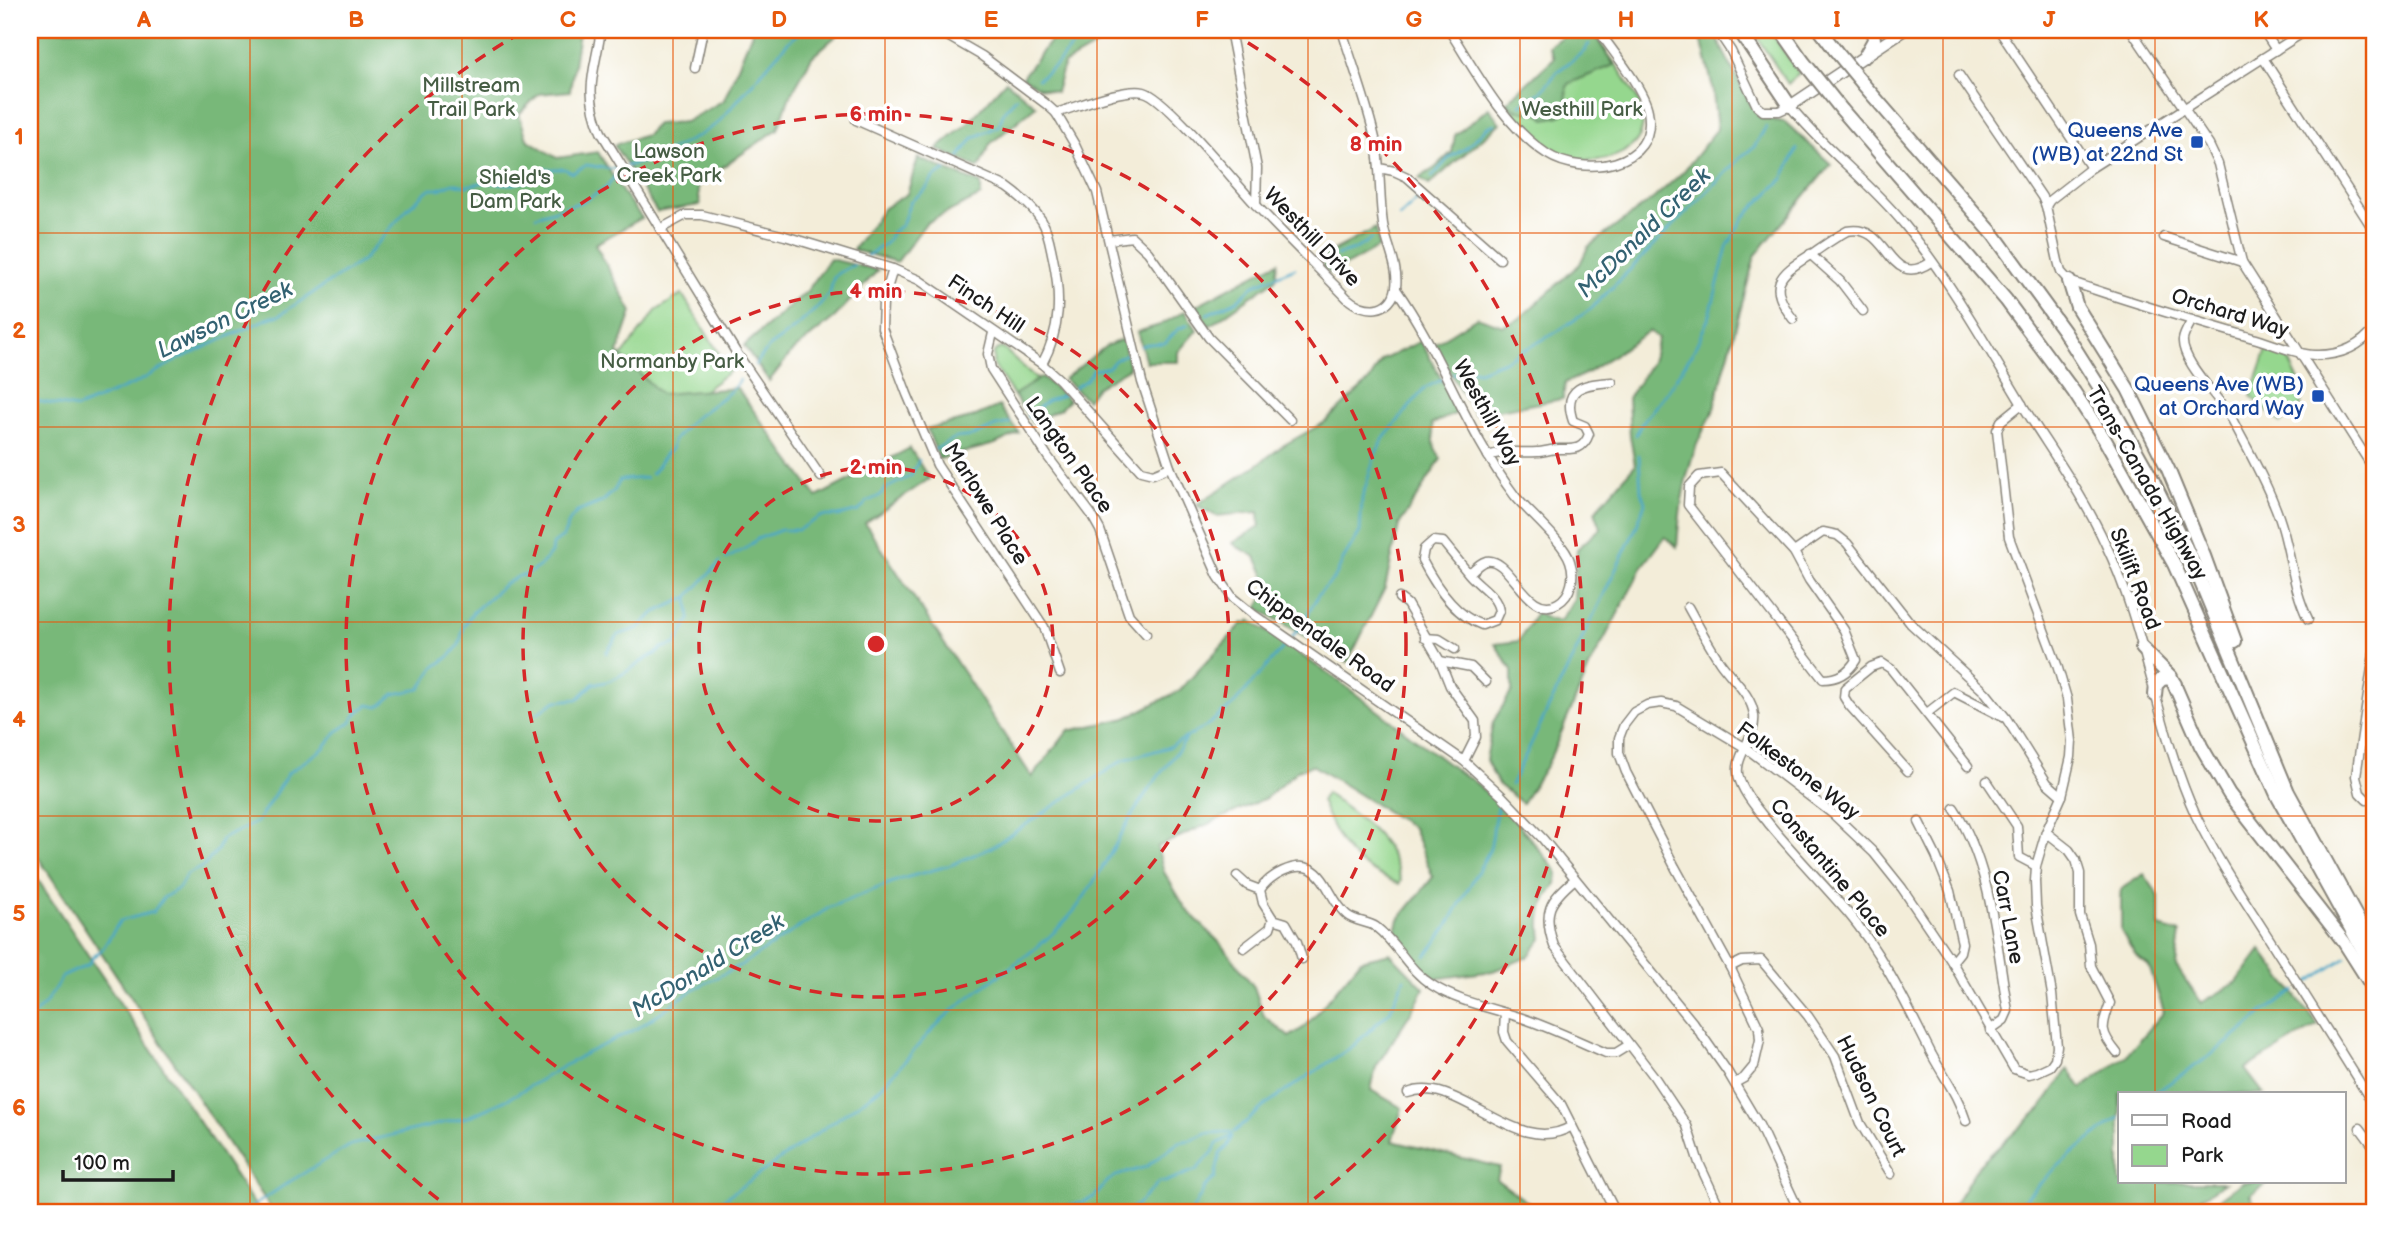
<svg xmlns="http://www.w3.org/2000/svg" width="2405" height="1243" viewBox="0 0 2405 1243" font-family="'Balsamiq Sans',sans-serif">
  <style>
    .green { fill: #95d78e; stroke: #587a55; stroke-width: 2 }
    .forest { fill: #78b879; stroke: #4a6a4a; stroke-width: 2 }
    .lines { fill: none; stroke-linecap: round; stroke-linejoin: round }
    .stream { stroke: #4aa7c8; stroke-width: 2.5 }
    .minor-casing { stroke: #88847a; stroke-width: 11 }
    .major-casing { stroke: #88847a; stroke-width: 13 }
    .highway-casing { stroke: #88847a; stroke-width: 16 }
    .minor { stroke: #fff; stroke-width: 8 }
    .major { stroke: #fff; stroke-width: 10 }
    .highway { stroke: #fff; stroke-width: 12 }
    .highway-bridge-casing { stroke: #88847a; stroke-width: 16; stroke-linecap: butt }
    .highway-bridge { stroke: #fff; stroke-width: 12 }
    .grid { fill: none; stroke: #e8590c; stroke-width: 2; stroke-opacity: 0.55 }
    .ring { fill: none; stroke: #d62828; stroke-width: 3.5; stroke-dasharray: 12 9 }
    .transit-dot { fill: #1a4fb4; stroke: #fff; stroke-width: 2.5 }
    .labels { text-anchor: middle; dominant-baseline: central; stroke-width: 7; stroke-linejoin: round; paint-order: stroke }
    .park-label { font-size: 21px; fill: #465d44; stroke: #fff }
    .transit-label { font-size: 21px; fill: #164399; stroke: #fff; text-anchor: end }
    .street-label { font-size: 21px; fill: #1c1c1c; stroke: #fff }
    .water-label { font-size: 23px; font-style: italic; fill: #336272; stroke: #fff }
    .centre { fill: #d62828; stroke: #fff; stroke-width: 3.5 }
    .ring-label { font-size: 21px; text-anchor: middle; font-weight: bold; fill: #d62828; stroke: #fff; stroke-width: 7; stroke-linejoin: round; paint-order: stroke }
    .neatline { fill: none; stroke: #e8590c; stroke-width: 2.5 }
    .grid-label { font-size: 23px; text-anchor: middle; font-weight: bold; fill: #e8590c }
  </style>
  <rect width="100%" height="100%" fill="#fff"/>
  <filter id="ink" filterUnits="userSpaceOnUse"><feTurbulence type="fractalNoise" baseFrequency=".0143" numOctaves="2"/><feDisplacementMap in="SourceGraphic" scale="14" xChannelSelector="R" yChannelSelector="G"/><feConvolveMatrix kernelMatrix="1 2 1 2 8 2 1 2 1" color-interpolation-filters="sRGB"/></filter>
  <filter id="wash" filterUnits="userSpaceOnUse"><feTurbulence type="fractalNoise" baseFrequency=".00686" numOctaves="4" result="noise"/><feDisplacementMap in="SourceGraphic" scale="28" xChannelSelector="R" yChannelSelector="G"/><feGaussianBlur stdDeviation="1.57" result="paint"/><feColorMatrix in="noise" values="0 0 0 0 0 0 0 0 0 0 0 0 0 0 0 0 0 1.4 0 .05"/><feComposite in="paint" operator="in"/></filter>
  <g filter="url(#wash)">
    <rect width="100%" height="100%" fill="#f3edd9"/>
    <g class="green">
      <path d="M1591,30C1604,49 1638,91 1642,112C1651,157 1591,169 1560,155C1537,144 1520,123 1505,104L1507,102L1516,111Z"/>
      <polygon points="1752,30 1769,30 1799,73 1788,84"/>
      <polygon points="682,294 730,371 666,419 608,374 656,311"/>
      <polygon points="1000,348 1004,349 1062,402 1032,423 993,364 994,352"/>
      <polygon points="2267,350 2287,356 2300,383 2301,407 2281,423 2251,396"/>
      <path d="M1326,793C1362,821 1389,834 1401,881L1399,884C1349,862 1342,850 1321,801Z"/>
    </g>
    <g class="forest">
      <path d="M30,30H530L579,33L570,91L539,94L519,114L527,139L557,158L598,152L623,193L642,218L595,244L632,312L618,353L661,394L737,388L817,497L910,448L929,479L865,523L1032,777L1068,731L1126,718L1179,691L1243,623L1246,624L1250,620L1336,679L1460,773L1471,779L1509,813L1553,866L1558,873C1558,885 1552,889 1546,899C1540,912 1540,925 1542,939L1528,957L1493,971L1434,979L1415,964L1394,939L1399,919L1433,877L1413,828L1312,765L1298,770L1266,798L1157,847L1164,872L1186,909L1223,946L1254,987L1264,1016L1289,1037L1306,1026L1361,960L1390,953L1424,988L1418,1001L1376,1067L1371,1090L1402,1108L1392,1141L1500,1167L1497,1180L1526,1201L1537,1206V1213H274L30,845Z"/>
      <polygon points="753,30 843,30 812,57 790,96 778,129 698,184 700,205 657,212 614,145 646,135 657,124 685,122 724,100"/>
      <polygon points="1075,30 1123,30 1064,64 1056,92 1038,87 1022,77 1055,35"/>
      <path d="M1571,30H1591L1614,65L1570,83L1567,87L1566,112L1560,116L1545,119L1539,113C1524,112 1518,113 1507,102L1554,58L1549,46Z"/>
      <path d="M1699,30H1711L1714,33L1751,105L1761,118L1785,122L1831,164L1755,256L1712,415C1687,454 1680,502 1677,547L1665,537L1643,566L1590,666L1548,763L1522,803L1498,784L1486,760L1493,722L1512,691V670L1495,644L1519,641L1536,613L1548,619L1560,621L1574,599L1577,549L1601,528L1595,511L1635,465L1630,436L1628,398L1652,362L1658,338L1649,331L1587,373L1565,383L1563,399L1475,414L1433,345L1477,317L1503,326L1519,319L1580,264L1588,247L1654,198L1683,172L1717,129L1712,84Z"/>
      <polygon points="1006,81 1036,106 990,144 979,168 937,149 967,124"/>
      <polygon points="1489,108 1500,123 1429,185 1419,178 1435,168 1452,152 1455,135"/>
      <polygon points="918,158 981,184 981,196 926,223 897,262 853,250 884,208 907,194"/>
      <polygon points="1376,228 1379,247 1331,274 1323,267 1325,255"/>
      <polygon points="830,259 878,270 835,317 793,351 769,381 744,346 807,291"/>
      <polygon points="1278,262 1276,279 1209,326 1195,306"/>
      <polygon points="1185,311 1197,330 1178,352 1178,362 1146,362 1137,332 1160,325"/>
      <polygon points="1123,339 1129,368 1096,388 1087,400 1064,379 1106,346"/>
      <path d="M1421,341L1459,412L1432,424L1435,449L1441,459L1399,525L1385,588L1348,662L1257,608L1269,590C1266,579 1262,565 1254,556C1248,551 1239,550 1233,543L1260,526L1259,512L1216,516L1196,505L1254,467L1284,445L1325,422L1369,381L1382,360Z"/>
      <polygon points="1042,377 1069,400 1060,409 1032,423 1014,395"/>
      <polygon points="999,406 1019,433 995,444 939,459 927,429 971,418"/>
      <polygon points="30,868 260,1213 30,1213"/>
      <polygon points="2144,874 2159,896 2159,927 2180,933 2176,966 2201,1003 2237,982 2261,950 2318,1025 2245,1069 2264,1094 2120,1094 2120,1182 2225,1182 2179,1213 1936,1213 1955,1203 1978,1166 2041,1108 2068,1069 2082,1088 2126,1056 2164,1012 2149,966 2136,956 2121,931 2121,889"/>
      <polygon points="2243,1182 2269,1182 2250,1195 2261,1213 2199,1213"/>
    </g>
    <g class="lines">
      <g class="stream">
        <polyline points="1038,79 1057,64 1085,30"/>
        <polyline points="1521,105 1542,91 1558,71 1583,52 1589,44"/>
        <polyline points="958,159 973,138 999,126 1004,111 1017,97"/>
        <polyline points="626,166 651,160 700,135 718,123 788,42 802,30"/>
        <polyline points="1432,177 1450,157 1466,148 1487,127 1495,124"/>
        <polyline points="536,216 584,201 607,187 621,168"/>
        <polyline points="1399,217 1417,200"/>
        <polyline points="1337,255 1354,250 1371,239"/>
        <polyline points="867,256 886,243 892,232 902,225 910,202 926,189 933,178 946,170"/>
        <polyline points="1207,314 1238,300 1254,285 1295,268"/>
        <polyline points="1141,346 1147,344 1165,343 1178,329 1188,325"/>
        <polyline points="755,365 770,346 790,332 815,310 830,293 833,279 838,273 854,265"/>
        <polyline points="1453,374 1473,370 1479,371 1504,361 1555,333 1591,309 1742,156 1754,147 1766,127"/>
        <polyline points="1074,388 1086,380 1093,370 1109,367 1115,360 1126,354"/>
        <polyline points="30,400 77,408 134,384 181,358 271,317 278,316 363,260 408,208 429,189 439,189 453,183 466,186 485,182 512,184 531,180 543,169 565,169 572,173 587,165 610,169 620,168"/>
        <polyline points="1027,417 1047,401 1063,395"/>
        <polyline points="1636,435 1641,424 1668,391 1694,350 1710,315 1727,247 1743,218 1783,179 1797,149"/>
        <polyline points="934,450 955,438 973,436 996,426 1010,423"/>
        <path d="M651,474C659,468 662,453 671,450L673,441L692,420L731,391L740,380"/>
        <polyline points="726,559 745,549 757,539 781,530 798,530 822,516 838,516 859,511 867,502 881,495 885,489 911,476 919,460"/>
        <polyline points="1292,637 1304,622 1318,595 1336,576 1343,560 1360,532 1362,498 1376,453 1384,438 1425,388 1443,379"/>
        <polyline points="606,653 618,635 639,628 654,613 688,597 720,562"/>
        <path d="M536,714L556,701L578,699L594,683C613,686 639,661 657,653L662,648L676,644L690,619L688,597"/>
        <polyline points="1511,785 1636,528 1645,503 1641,491 1639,455"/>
        <path d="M1426,956L1447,927L1489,851C1495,836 1491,821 1499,806"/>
        <polyline points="2303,986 2346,957"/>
        <polyline points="30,1018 45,1004 62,977 88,965 93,957 103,948 120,921 153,912 163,898 179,888 186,875 204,866 218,849 222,839 257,822 288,773 324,748 336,732 350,723 359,711 368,705 379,707 394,694 420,689 435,667 451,655 459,645 464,626 473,612 505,584 519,576 526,575 540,566 551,553 552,545 563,537 570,520 577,512 602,502 614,491 620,480 646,478"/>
        <polyline points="2153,1094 2207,1058 2245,1029 2262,1013 2295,991"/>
        <polyline points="243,1213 289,1182 351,1145 468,1117 506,1100 581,1056 638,1028 694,989 743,964 830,907 901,879 951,865 992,847 1123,760 1169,747 1205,727 1234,704 1288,642"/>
        <path d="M704,1213L874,1093C902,1069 922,1036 951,1012C992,976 1040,953 1075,910C1102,874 1120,832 1145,795C1158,776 1173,758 1186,739"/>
        <polyline points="1060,1213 1071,1205 1081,1203 1094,1197 1108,1181 1116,1176 1146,1167 1179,1142 1191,1140 1206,1133 1234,1132 1268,1103 1353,1046 1390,1011 1404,979"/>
        <polyline points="1125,1213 1138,1204 1159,1182 1165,1182 1196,1170 1213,1152 1217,1144 1231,1136"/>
        <polyline points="1191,1213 1205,1187 1215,1178 1220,1154 1227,1147 1232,1136"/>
        <path d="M2012,1213C2044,1177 2079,1145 2120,1118"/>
      </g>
    </g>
  </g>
  <g filter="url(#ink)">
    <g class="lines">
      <g class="minor-casing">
        <g id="minor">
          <path d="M601,30C595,72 583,89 601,132L736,352L821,477"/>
          <polyline points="937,30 982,56 1046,104 1056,113 1075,145 1097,192 1142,382 1170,467 1218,576 1233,598 1254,615 1464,761 1501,795 1543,839 1694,1024 1727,1071 1759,1125 1800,1213"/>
          <polyline points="1230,30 1257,168 1256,205"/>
          <path d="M1449,30C1477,73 1503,125 1547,154C1583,177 1659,168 1648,111C1644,89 1612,50 1598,30"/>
          <path d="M1717,30L1731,51L1757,106L1763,111H1779L1790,106C1824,149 1869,181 1904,224C1950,280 1986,345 2023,406C2051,451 2083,495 2105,543C2147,629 2156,729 2196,816C2218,862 2248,905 2275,948C2309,1001 2342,1054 2375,1107"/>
          <polyline points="1999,30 2091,168"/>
          <polyline points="2131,30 2209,145 2218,164 2242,262 2375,471"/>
          <polyline points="2263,30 2276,50"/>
          <polyline points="2263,58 2375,232"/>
          <polyline points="695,68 703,30"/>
          <path d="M1959,75L2042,197L2046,206L2058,261L2061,272L2069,281C2129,302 2191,320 2253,338C2272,343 2294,354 2314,355C2339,356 2360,347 2375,328"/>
          <path d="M1056,113C1077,107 1123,87 1144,92C1166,97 1237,185 1257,206C1286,237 1317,267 1347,298C1363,313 1392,314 1396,287C1399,267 1386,243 1383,224C1379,197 1381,170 1376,143C1368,105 1353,67 1342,30"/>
          <path d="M856,120L1007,187C1021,197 1033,207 1042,221C1049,233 1050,245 1053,258C1061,296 1061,329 1042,364"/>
          <polyline points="1379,168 1394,171 1407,177 1500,259"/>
          <polyline points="2046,206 2050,200 2091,168 2307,30"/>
          <polyline points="660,229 686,215 702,215 785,236 893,269 919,280 1042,364 1060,380 1141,471 1153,474 1170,467"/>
          <polyline points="2164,237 2242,262"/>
          <polyline points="1109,240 1132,237 1148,252 1209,338 1290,420"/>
          <polyline points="1810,254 1840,281 1863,311"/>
          <polyline points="893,269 883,302 882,328 907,394 937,465 1044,627 1060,673"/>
          <path d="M1396,289C1442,354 1466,432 1515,496C1529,513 1564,542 1570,561C1575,575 1572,595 1558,603C1527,621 1511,556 1486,561C1479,563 1474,569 1469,574C1479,586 1497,595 1499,611L1495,620L1482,625C1454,615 1435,585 1422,560L1424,549L1433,541L1443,542L1469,574"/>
          <path d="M1793,319C1767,285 1778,275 1810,255C1822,247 1834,238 1847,231C1891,222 1886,292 1931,262"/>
          <path d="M2192,320C2189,326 2184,333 2183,340C2181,362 2222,400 2233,421C2249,452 2267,483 2279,517C2291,551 2292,587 2308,619"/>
          <polyline points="993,333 988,354 991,369 1048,457 1091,514 1100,530 1129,615 1146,634"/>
          <path d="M1488,456C1504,450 1520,453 1537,452C1544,452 1551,449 1559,449C1573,449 1583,451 1589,434L1585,426L1573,421C1561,386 1586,384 1612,382"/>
          <path d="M1721,473L1794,552L1809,580L1844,630L1856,660C1848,673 1838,679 1823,679L1688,505L1689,487L1699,476Z"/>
          <polyline points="1794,552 1823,532 1837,535 1847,543 1911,624 1986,693 2006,718 2047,783 2062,796"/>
          <polyline points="1399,598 1407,604 1440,661 1450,686 1475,721 1476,737 1464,761"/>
          <path d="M1688,607C1698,625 1708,644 1720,662C1731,678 1752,695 1754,715C1757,739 1730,759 1740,781C1746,797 1759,811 1770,825C1795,855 1822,883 1848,913C1884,956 1907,1006 1932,1055C1945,1079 1958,1095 1966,1121"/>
          <polyline points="1425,638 1439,639 1455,649"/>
          <polyline points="1440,661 1471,667 1486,682"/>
          <polyline points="1927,713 1954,692 2003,717"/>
          <polyline points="1908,771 1849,705 1844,697 1845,688 1871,667 1882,663 1891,669 1968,766"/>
          <polyline points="1987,781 2017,826 2019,857 2036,866"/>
          <polyline points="2367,800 2360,793 2356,776 2375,647"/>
          <path d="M1954,808C1992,867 1996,944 2008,1011L2004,1020L1990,1030"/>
          <polyline points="1919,822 1936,856 1950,891 1962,943 1960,952 1952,962"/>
          <path d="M2046,832L2069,850L2076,860L2080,873V915L2089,944L2091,966L2110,1003C2101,1028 2100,1032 2117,1053"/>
          <polyline points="1237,876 1247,885 1260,890"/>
          <path d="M1575,879C1549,901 1542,912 1554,946L1653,1075L1687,1126L1699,1163L1722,1213"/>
          <polyline points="1244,948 1270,928 1273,919"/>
          <path d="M1302,959L1297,942L1286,923L1273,919L1263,903L1260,890C1269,876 1294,861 1311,869C1327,877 1332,903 1347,915C1355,922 1368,921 1376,927C1398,944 1408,970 1432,985C1458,1002 1492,1008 1522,1018C1551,1028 1578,1041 1606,1053H1616L1629,1045"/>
          <polyline points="1730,967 1742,961 1761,960 1808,1016 1835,1056 1860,1123 1891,1174"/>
          <polyline points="1505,1013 1504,1032 1507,1041 1561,1104 1616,1213"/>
          <polyline points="1735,1083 1744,1078 1754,1066 1760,1040 1759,1028 1730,967 1675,867 1626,772 1619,753 1619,738 1624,725 1634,712 1647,705 1661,703 1676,706 1746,748 1833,814 1874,853 1902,888 1952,962 2014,1069 2029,1074 2037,1072 2050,1066 2055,1059 2057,1046 2052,994 2036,906 2035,881 2036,866 2046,832 2062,796 2071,757 2072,741 2067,699 2057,665 2009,537 1997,430 2001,421 2022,404"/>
          <path d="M1408,1093C1459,1073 1516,1160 1572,1126"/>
          <polyline points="2360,1128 2375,1148"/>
        </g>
      </g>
      <g class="major-casing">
        <polyline id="major" points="1790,106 1904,30"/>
      </g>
      <g class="highway-casing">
        <g id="highway">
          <polyline points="1739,30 1790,106"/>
          <polyline points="1781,30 1802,60"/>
          <polyline points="1820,30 1835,50"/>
          <polyline points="1865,56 1874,40 1873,30"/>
          <polyline points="1863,84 1994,235 2064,331 2110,404 2152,479 2190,556 2288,792 2375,951"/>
          <polyline points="1842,110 2006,300 2074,392 2105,440 2174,564 2278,797 2375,972"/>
          <polyline points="2069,281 2077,307 2128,389 2168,469 2204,556 2235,641"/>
          <polyline points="2142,648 2171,677 2201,746 2229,794 2344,942 2375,991"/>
          <polyline points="2155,695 2156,685 2162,679 2170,678 2175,684"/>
        </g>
      </g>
      <use href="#minor" class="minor"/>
      <use href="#major" class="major"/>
      <use href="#highway" class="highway"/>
      <g class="highway-bridge-casing">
        <g id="highway-bridge">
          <polyline points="1835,50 1863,84"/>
          <polyline points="1802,60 1842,110"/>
        </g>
      </g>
      <use href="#highway-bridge" class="highway-bridge"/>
    </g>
  </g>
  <path class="grid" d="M250,30V1213M462,30V1213M673,30V1213M885,30V1213M1097,30V1213M1308,30V1213M1520,30V1213M1732,30V1213M1943,30V1213M2155,30V1094M30,233H2375M30,427H2375M30,622H2375M30,816H2375M30,1010H2375M2155,1182V1213"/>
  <g class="ring">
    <circle cx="876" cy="644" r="177"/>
    <circle cx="876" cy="644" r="353"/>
    <circle cx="876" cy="644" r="530"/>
    <path d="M455 1212A707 707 0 0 1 522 32M1230 32A707 707 0 0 1 1297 1212"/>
  </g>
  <g class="transit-dot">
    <rect x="2190" y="135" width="14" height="14" rx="3.5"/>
    <rect x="2311" y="389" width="14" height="14" rx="3.5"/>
  </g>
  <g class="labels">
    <g class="park-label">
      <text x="471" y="85">Millstream<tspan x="471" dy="24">Trail Park</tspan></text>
      <text x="1582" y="109">Westhill Park</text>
      <text x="669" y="151">Lawson<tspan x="669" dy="24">Creek Park</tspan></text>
      <text x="515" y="177">Shield's<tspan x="515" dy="24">Dam Park</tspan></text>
      <text x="672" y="361">Normanby Park</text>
    </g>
    <g class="transit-label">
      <text x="2183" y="130">Queens Ave<tspan x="2183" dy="24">(WB) at 22nd St</tspan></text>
      <text x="2304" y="384">Queens Ave (WB)<tspan x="2304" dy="24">at Orchard Way</tspan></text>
    </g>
    <g class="street-label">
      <text transform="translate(1312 237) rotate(46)">Westhill Drive</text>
      <text transform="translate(986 304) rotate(34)">Finch Hill</text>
      <text transform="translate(2230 313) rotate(17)">Orchard Way</text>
      <text transform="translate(1487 413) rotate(61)">Westhill Way</text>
      <text transform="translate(1069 455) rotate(55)">Langton Place</text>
      <text transform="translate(2147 483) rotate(60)">Trans-Canada Highway</text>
      <text transform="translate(986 504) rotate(58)">Marlowe Place</text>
      <text transform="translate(2135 579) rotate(69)">Skilift Road</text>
      <text transform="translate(1320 636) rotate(36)">Chippendale Road</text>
      <text transform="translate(1798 771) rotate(37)">Folkestone Way</text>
      <text transform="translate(1830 868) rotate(50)">Constantine Place</text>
      <text transform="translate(2008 917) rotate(79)">Carr Lane</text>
      <text transform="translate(1871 1096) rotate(64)">Hudson Court</text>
    </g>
    <g class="water-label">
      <text transform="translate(1644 233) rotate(-44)">McDonald Creek</text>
      <text transform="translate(225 320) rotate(-26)">Lawson Creek</text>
      <text transform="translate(708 966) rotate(-32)">McDonald Creek</text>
    </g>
  </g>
  <circle cx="876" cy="644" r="10" class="centre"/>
  <g class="ring-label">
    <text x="876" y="121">6 min</text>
    <text x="1376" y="151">8 min</text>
    <text x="876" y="298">4 min</text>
    <text x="876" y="474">2 min</text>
  </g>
  <rect width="2405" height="1243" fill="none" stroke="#fff" stroke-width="77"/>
  <rect x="2118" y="1092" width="228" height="91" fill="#ffffff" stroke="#a4a4a4" stroke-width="2"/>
  <rect x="2132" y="1115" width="35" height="10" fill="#ffffff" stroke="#a4a4a4" stroke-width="2"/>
  <text x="2181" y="1128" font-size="21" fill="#1c1c1c">Road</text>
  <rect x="2132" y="1145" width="35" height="21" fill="#95d78e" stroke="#a4a4a4" stroke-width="2"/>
  <text x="2181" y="1162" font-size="21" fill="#1c1c1c">Park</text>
  <path d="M63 1170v10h110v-10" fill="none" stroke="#1c1c1c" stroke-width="3.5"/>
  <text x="74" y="1170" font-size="21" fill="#1c1c1c" stroke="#ffffff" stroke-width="5" paint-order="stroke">100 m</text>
  <rect x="38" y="38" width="2328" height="1166" class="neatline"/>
  <g class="grid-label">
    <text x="144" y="27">A</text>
    <text x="356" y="27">B</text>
    <text x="568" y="27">C</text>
    <text x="779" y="27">D</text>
    <text x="991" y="27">E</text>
    <text x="1202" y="27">F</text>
    <text x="1414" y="27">G</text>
    <text x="1626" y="27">H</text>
    <text x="1837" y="27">I</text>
    <text x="2049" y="27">J</text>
    <text x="2261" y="27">K</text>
    <text x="19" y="144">1</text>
    <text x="19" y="338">2</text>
    <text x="19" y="532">3</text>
    <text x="19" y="727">4</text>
    <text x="19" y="921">5</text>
    <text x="19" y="1115">6</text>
  </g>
</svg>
